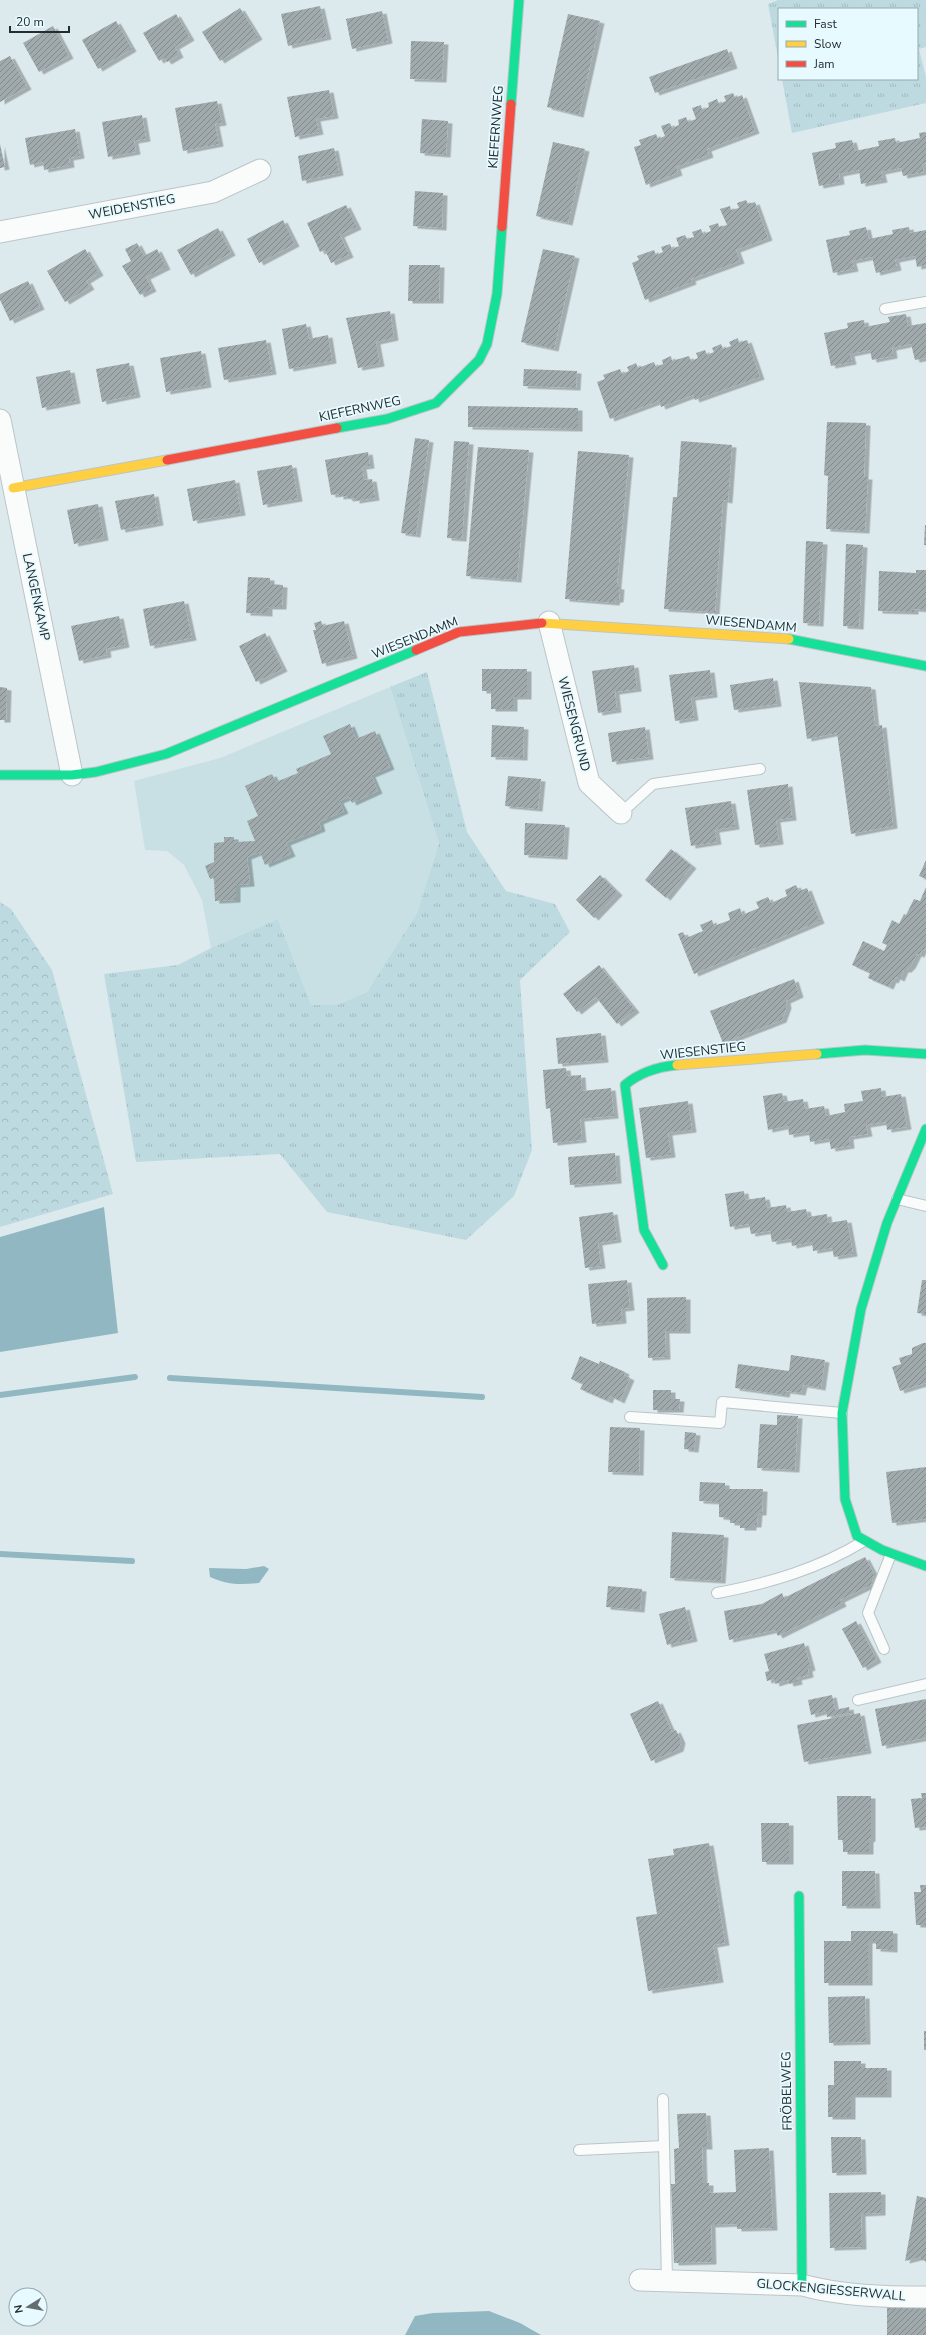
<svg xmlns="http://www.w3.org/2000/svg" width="926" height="2335" viewBox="0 0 926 2335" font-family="'Nunito Sans',sans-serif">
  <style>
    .built { fill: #c8e0e4 }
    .grass { fill: url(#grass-tufts) }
    .forest { fill: url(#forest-crowns) }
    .water { fill: #91b8c2 }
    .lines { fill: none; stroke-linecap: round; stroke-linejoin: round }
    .stream { stroke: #91b8c2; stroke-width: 6 }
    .building { fill: url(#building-hatch); filter: url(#shadow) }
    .lane-casing { stroke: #bbc5c8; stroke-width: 12 }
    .street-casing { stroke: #bbc5c8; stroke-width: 23 }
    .fast-casing { stroke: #bbc5c8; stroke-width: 11 }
    .slow-casing { stroke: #bbc5c8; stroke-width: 11 }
    .jam-casing { stroke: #bbc5c8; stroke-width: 11 }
    .lane { stroke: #fafcfc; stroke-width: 10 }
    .street { stroke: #fafcfc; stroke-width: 21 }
    .fast { stroke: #16e098; stroke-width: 9 }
    .slow { stroke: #ffcf43; stroke-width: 9 }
    .jam { stroke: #f24e42; stroke-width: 9 }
    .labels { text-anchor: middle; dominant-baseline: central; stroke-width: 3.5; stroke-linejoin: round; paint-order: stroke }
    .street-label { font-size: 13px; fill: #232c2e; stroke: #e7faff }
  </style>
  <defs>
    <pattern id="grass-tufts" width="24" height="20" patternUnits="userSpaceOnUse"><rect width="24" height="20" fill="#bddae0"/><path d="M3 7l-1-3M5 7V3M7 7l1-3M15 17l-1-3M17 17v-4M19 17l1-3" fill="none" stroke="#a2bbc0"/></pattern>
    <pattern id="forest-crowns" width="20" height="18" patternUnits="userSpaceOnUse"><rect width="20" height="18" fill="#bddae0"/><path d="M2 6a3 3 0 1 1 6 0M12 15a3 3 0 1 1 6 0" fill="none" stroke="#a2bbc0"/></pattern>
    <pattern id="building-hatch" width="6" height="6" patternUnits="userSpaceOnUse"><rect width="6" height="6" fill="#a0aaac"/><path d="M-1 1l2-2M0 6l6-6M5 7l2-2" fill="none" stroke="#828b8c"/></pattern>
    <filter id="shadow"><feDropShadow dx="4.5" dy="2.5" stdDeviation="0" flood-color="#0004"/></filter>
  </defs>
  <rect width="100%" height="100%" fill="#ddeaed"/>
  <polygon class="built" points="390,687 439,843 417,913 367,992 337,1005 311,1005 278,919 211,948 202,900 184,865 167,851 145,850 134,781 220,758"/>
  <g class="grass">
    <polygon points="778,0 926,0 926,47 919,49 926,77 926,103 792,133 782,79 917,79 917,9 779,9 779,63 768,4"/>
    <polygon points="427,672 467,832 506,891 555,904 570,932 520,980 532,1150 514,1196 466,1240 327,1212 280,1154 136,1162 104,974 178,965 211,948 278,919 311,1005 337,1005 367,992 417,913 439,843 390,687"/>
  </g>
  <polygon class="forest" points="0,902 11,909 52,970 113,1194 0,1227"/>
  <g class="water">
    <polygon points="104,1207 118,1333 0,1352 0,1237"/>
    <path d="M264,1566L269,1569L259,1583C241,1585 227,1585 210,1577L209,1568L246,1569Z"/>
    <polygon points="489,2311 520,2323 541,2335 405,2335 415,2316 433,2313"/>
  </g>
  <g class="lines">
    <g class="stream">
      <polyline points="170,1378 482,1397"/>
      <polyline points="0,1395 135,1377"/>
      <polyline points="0,1554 132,1561"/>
    </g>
  </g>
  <g class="building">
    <polygon points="320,6 327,37 288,46 281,14"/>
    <polygon points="240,8 258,37 220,61 202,32"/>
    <polygon points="382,11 388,41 352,49 346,19"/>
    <polygon points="176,14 190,38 175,47 179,55 167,62 164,58 159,61 143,33"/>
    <polygon points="568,14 600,21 579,115 547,107"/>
    <polygon points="116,21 132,49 98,69 82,40"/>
    <polygon points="53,26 69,56 39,72 23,43"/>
    <polygon points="411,41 444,42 442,80 410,79"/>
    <polygon points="727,49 733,66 655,93 649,77"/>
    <polygon points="10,56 27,87 0,102 0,61"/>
    <polygon points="329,90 334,116 316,119 319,132 295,137 287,97"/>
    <polygon points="733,93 735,98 742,95 755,131 707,149 709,155 676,167 678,173 646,185 634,147 641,145 639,140 656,134 658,139 665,136 661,126 670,123 672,128 679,125 678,120 686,117 688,122 696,119 692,108 701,105 702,110 709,107 708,103 717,99 719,104 726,101 724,96"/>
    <polygon points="217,101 222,123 215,124 219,144 183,151 175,108"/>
    <polygon points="142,115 146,139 134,141 136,152 108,157 102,122"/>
    <polygon points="422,119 448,121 446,155 420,153"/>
    <polygon points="75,129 80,156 69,158 70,165 44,170 43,162 30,165 25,138"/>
    <polygon points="926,132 926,163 922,164 924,172 903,176 901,168 881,172 883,180 861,184 859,170 839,174 840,182 819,186 812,153 836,148 835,143 852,140 855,151 879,146 878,141 895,138 896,143 920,138 919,133"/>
    <polygon points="553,142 585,149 568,223 536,216"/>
    <polygon points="0,144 5,167 0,168"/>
    <polygon points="334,148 339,173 302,181 298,156"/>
    <polygon points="415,191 443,193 442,228 413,226"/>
    <polygon points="746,200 748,204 755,202 768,238 736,250 740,261 691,279 692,282 645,300 632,263 639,260 637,256 654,250 656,255 663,252 661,247 670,244 672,249 679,246 676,238 685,235 687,239 694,237 692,232 701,229 703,234 711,231 709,226 718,223 719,227 727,225 720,209 730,206 731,210 739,208 737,203"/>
    <polygon points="346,205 357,227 340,235 349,255 331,263 325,250 320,252 307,223"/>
    <polygon points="283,220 295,244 259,263 247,239"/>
    <polygon points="866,227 869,239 893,234 892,230 909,227 910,233 926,230 926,265 917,267 915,256 895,260 897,268 876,273 872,257 852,261 854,269 833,273 826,240 850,235 849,231"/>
    <polygon points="218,228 231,253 191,275 177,250"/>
    <polygon points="137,243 144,256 157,249 166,267 146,277 152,289 140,295 122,266 131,261 125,249"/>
    <polygon points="85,249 99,273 86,281 90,287 65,302 47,271"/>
    <polygon points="543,249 575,256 554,349 521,342"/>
    <polygon points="409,265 440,265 439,301 408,301"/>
    <polygon points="28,281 40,307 10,321 0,300 0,294"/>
    <polygon points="390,311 394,338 376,342 380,364 358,368 346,318"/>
    <polygon points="906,314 908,326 926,323 926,358 915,360 911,344 892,348 893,356 872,360 870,350 850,354 852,362 831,366 824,333 848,328 847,323 864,320 865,327 890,322 888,317"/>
    <polygon points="306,324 309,339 328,335 332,361 289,369 282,329"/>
    <polygon points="738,338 739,343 747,340 760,377 695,400 693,395 661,407 659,401 610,419 597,382 605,379 603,375 620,369 622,374 629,371 627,367 636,363 638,368 654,362 656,367 663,364 662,360 671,356 672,361 689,356 691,361 698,358 696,353 705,350 707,355 714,352 712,348 721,344 723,349 731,346 729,342"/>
    <polygon points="266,340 272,372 224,380 218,348"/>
    <polygon points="201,351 207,385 166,392 160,358"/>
    <polygon points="129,363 136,395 102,402 96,369"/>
    <polygon points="524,369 577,371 576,388 523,386"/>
    <polygon points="70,370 76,401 42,408 36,377"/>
    <polygon points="468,406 578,408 578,429 468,427"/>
    <polygon points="827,422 866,423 864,477 868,477 865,531 826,529 828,476 824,475"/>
    <polygon points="415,438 429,440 416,535 401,533"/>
    <polygon points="454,441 469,442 462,539 447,538"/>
    <polygon points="681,441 732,445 728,501 723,500 715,612 664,609 673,497 677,497"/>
    <polygon points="478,447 529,450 517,580 466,576"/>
    <polygon points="578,451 629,455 617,584 617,587 620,587 619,600 616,600 615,603 565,599"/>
    <polygon points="368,452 370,466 362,467 364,480 372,479 375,498 355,501 355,498 349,499 346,496 339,497 339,494 331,495 325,460"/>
    <polygon points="292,465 298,499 263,505 257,471"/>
    <polygon points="235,480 241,513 193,521 187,489"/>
    <polygon points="154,494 159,523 121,530 115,501"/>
    <polygon points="98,504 104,538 74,544 67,510"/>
    <polygon points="925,525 926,525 926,545 924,545"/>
    <polygon points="806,541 823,542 819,624 803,623"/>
    <polygon points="846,544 863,545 859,627 843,626"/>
    <polygon points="916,570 926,570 926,610 914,609 914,612 878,611 879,571 916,573"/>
    <polygon points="248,577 270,578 270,584 283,585 282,607 268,607 268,614 246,613"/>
    <polygon points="184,601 192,638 150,646 143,609"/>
    <polygon points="119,616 125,645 106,649 107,655 79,661 71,626"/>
    <polygon points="321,621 323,626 344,621 353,656 322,664 313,630 316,630 314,623"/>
    <polygon points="265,633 283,669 256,682 239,646"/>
    <polygon points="634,665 637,689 615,692 617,710 598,713 592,671"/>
    <polygon points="482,669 527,669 527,697 513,697 513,709 491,709 491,691 482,691"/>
    <polygon points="710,670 713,695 691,698 694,718 675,721 669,675"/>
    <polygon points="773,678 777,704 734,710 730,685"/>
    <polygon points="799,682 871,687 875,726 882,725 893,826 851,834 837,733 807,739"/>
    <polygon points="0,687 7,688 6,720 0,720"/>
    <polygon points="350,724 356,739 375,731 390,767 371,775 378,791 352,803 349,797 339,801 344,811 319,822 321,829 286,843 291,854 265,865 260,852 247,857 250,884 236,885 236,900 215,901 214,878 210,879 205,866 214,862 214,843 224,842 224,837 234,837 234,842 255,841 247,821 258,816 245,786 272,774 276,782 298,773 296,769 331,754 323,736"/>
    <polygon points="492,725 524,727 523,758 491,757"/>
    <polygon points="645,727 649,757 612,762 608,733"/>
    <polygon points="508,776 541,779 538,809 505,806"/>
    <polygon points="788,784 792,818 776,820 779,842 755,845 747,790"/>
    <polygon points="731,801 735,827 715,830 717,842 691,846 685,808"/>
    <polygon points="525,823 565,825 563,857 524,855"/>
    <polygon points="671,849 692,866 666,898 645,880"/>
    <polygon points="926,860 926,879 919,876"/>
    <polygon points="600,875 618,893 594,918 576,900"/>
    <polygon points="796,885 799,891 807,888 820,921 694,974 678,934 683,932 686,938 703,931 700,925 712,920 714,926 730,920 728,913 740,908 742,915 759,908 756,902 768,897 771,903 787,896 785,890"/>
    <polygon points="926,887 926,946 924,951 922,950 920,955 917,954 911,966 907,970 904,970 900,979 896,977 894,981 892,980 889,987 868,978 870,973 852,965 863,941 884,951 887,945 882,943 892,920 899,924 904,914 906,915 914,899 920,901"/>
    <polygon points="599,965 635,1010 617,1024 596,997 577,1012 563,994"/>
    <polygon points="794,979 799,995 786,1001 787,1006 782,1020 723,1043 710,1011"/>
    <polygon points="601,1033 604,1060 558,1064 556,1038"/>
    <polygon points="566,1068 567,1076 581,1075 582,1091 611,1088 614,1116 580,1119 582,1140 553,1143 550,1108 546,1109 543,1070"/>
    <polygon points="881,1088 882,1097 901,1094 907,1127 887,1130 886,1122 866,1125 868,1134 849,1137 850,1146 831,1149 829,1139 810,1142 809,1132 789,1135 788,1126 768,1130 763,1096 782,1093 784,1102 803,1099 805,1109 824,1106 826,1116 845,1112 844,1104 863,1101 861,1091"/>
    <polygon points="688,1101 692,1130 668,1133 671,1155 646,1158 639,1108"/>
    <polygon points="615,1153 617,1181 570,1185 568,1157"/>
    <polygon points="744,1191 745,1200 765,1197 767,1208 786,1205 787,1212 806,1209 808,1217 827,1214 828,1223 847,1220 853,1254 834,1257 832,1248 813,1251 812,1242 792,1246 791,1239 772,1242 770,1231 751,1234 749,1224 730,1227 725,1194"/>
    <polygon points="613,1212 617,1240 598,1243 601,1266 585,1268 579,1217"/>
    <polygon points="627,1280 630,1308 621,1309 622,1321 592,1324 588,1284"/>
    <polygon points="922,1280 926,1280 926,1314 917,1313"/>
    <polygon points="686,1297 686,1331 665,1331 666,1357 648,1358 647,1298"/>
    <polygon points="923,1343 926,1343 926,1383 900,1391 892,1367 901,1364 899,1358 912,1354 912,1348"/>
    <polygon points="791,1355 825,1360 821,1388 803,1385 801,1393 786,1391 785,1395 735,1388 738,1364 789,1371"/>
    <polygon points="580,1356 599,1364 600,1361 625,1372 624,1375 630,1378 620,1401 610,1396 608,1401 580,1389 583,1384 571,1379"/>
    <polygon points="653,1390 671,1390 671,1399 680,1399 679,1410 653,1410"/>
    <polygon points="777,1415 798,1416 795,1470 757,1468 760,1424 777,1425"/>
    <polygon points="610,1427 640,1428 639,1473 608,1472"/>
    <polygon points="685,1432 696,1433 694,1450 684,1449"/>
    <polygon points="926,1467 926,1519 892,1523 886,1472"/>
    <polygon points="700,1482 725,1483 725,1489 763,1489 762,1513 758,1513 757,1525 752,1525 752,1528 740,1528 740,1523 730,1523 730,1518 719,1517 719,1502 699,1501"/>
    <polygon points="672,1532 724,1535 721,1581 670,1578"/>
    <polygon points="865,1557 874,1574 871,1585 840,1600 842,1604 778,1636 775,1630 729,1640 724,1611 762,1604 782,1593 784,1598"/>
    <polygon points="608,1586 642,1589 640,1610 606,1607"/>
    <polygon points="685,1607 693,1639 667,1645 659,1614"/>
    <polygon points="856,1621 877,1660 863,1668 842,1629"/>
    <polygon points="804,1643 811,1668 808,1669 809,1675 797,1678 798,1682 789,1684 788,1680 775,1684 774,1679 767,1681 765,1672 769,1671 764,1654"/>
    <polygon points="832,1695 835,1710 849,1707 850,1713 827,1717 826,1711 811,1715 808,1700"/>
    <polygon points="926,1699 926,1738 882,1746 875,1709"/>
    <polygon points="658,1701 672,1732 676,1730 681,1741 679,1749 651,1761 630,1714"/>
    <polygon points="860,1713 867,1751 804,1762 797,1725"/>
    <polygon points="921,1793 926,1793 926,1827 915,1828 911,1799 922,1798"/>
    <polygon points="837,1796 871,1796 871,1839 869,1840 869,1852 843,1852 843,1840 838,1840"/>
    <polygon points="761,1823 789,1823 789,1862 762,1862"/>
    <polygon points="709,1843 725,1943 713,1945 719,1980 648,1991 636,1917 657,1914 648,1859 674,1855 673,1849"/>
    <polygon points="842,1871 875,1871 876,1906 842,1906"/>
    <polygon points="920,1885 926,1885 926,1925 916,1925 914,1892 921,1892"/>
    <polygon points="851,1931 893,1931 893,1950 876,1949 876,1941 868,1941 868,1983 824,1983 824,1941 851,1941"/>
    <polygon points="865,1996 866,2042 829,2043 828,1997"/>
    <rect x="924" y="2031" width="2" height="19"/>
    <polygon points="834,2061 861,2061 861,2068 887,2068 887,2095 851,2095 851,2117 828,2117 828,2085 834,2085"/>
    <polygon points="706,2113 708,2147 702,2147 703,2183 709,2183 709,2193 736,2192 734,2150 769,2148 773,2228 737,2229 737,2224 711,2225 712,2262 674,2263 671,2184 675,2184 674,2149 679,2148 677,2114"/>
    <polygon points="831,2137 861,2137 862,2172 832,2173"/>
    <polygon points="881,2192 881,2213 861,2214 862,2247 830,2248 829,2193"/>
    <polygon points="917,2196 926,2198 926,2261 921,2260 921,2257 905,2261"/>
    <polygon points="926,2305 926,2335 887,2335 887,2306"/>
  </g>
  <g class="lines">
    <g class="lane-casing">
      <g id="lane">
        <polyline points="885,309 926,302"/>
        <polyline points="621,813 653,784 760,769"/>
        <polyline points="897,1199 926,1206"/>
        <polyline points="630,1417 720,1423 722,1402 842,1413"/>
        <path d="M717,1593C770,1583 818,1569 864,1541"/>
        <polyline points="884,1649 868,1613 891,1554"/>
        <polyline points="858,1700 926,1684"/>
        <polyline points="663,2099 667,2281"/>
        <polyline points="579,2150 664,2146"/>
      </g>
    </g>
    <g class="street-casing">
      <g id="street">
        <polyline points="0,232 213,192 260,170"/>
        <polyline points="0,420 72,775"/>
        <polyline points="549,622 589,783 621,813"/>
        <path d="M640,2280L802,2285C842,2296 885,2297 926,2297"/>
      </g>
    </g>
    <g class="fast-casing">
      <g id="fast">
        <polyline points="511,104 519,0"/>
        <polyline points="337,428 387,419 436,403 479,360 487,344 497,294 502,227"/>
        <polyline points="789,639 926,666"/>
        <polyline points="0,775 72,775 96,772 166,754 416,650"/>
        <polyline points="817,1054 865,1050 926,1054"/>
        <polyline points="926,1129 887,1223 861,1309 842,1413 845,1499 857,1536 882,1550 926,1566"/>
        <path d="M663,1265L644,1230L625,1085C640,1072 657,1067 677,1065"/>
        <polyline points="799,1896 802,2285"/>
      </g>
    </g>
    <g class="slow-casing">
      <g id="slow">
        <polyline points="13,488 167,460"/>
        <polyline points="542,623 789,639"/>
        <polyline points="677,1065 817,1054"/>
      </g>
    </g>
    <g class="jam-casing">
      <g id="jam">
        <polyline points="502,227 511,104"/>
        <polyline points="167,460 337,428"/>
        <polyline points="416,650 459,632 542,623"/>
      </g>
    </g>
    <use href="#lane" class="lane"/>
    <use href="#street" class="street"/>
    <use href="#fast" class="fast"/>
    <use href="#slow" class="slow"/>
    <use href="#jam" class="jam"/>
  </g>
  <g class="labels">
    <g class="street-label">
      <text transform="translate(496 127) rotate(-86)">KIEFERNWEG</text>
      <text transform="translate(132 207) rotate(-11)">WEIDENSTIEG</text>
      <text transform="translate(360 409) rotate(-12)">KIEFERNWEG</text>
      <text transform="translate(36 597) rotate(78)">LANGENKAMP</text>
      <text transform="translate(751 624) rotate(5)">WIESENDAMM</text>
      <text transform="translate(415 638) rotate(-22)">WIESENDAMM</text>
      <text transform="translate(574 724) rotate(76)">WIESENGRUND</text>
      <text transform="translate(703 1051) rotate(-6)">WIESENSTIEG</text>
      <text transform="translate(787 2091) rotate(-91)">FRÖBELWEG</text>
      <text transform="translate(831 2290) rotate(5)">GLOCKENGIESSERWALL</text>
    </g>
  </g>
  <rect x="778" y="8" width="140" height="72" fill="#e7faff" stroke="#99a8ab"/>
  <rect x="786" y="21" width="20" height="6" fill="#16e098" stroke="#99a8ab"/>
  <text x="814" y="28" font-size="12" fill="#232c2e">Fast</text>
  <rect x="786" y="41" width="20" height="6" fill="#ffcf43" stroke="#99a8ab"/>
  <text x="814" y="48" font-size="12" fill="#232c2e">Slow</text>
  <rect x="786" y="61" width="20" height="6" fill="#f24e42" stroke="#99a8ab"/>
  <text x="814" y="68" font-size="12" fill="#232c2e">Jam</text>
  <g transform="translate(28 2307) rotate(259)"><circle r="19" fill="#e7faff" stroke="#99a8ab"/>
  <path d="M0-3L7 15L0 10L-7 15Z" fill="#646e71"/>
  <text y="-6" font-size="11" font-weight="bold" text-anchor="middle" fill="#232c2e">N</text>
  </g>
  <path d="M10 26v6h59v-6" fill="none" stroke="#232c2e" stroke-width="2"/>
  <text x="16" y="26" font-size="12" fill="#232c2e" stroke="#e7faff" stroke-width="3" paint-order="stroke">20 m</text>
</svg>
